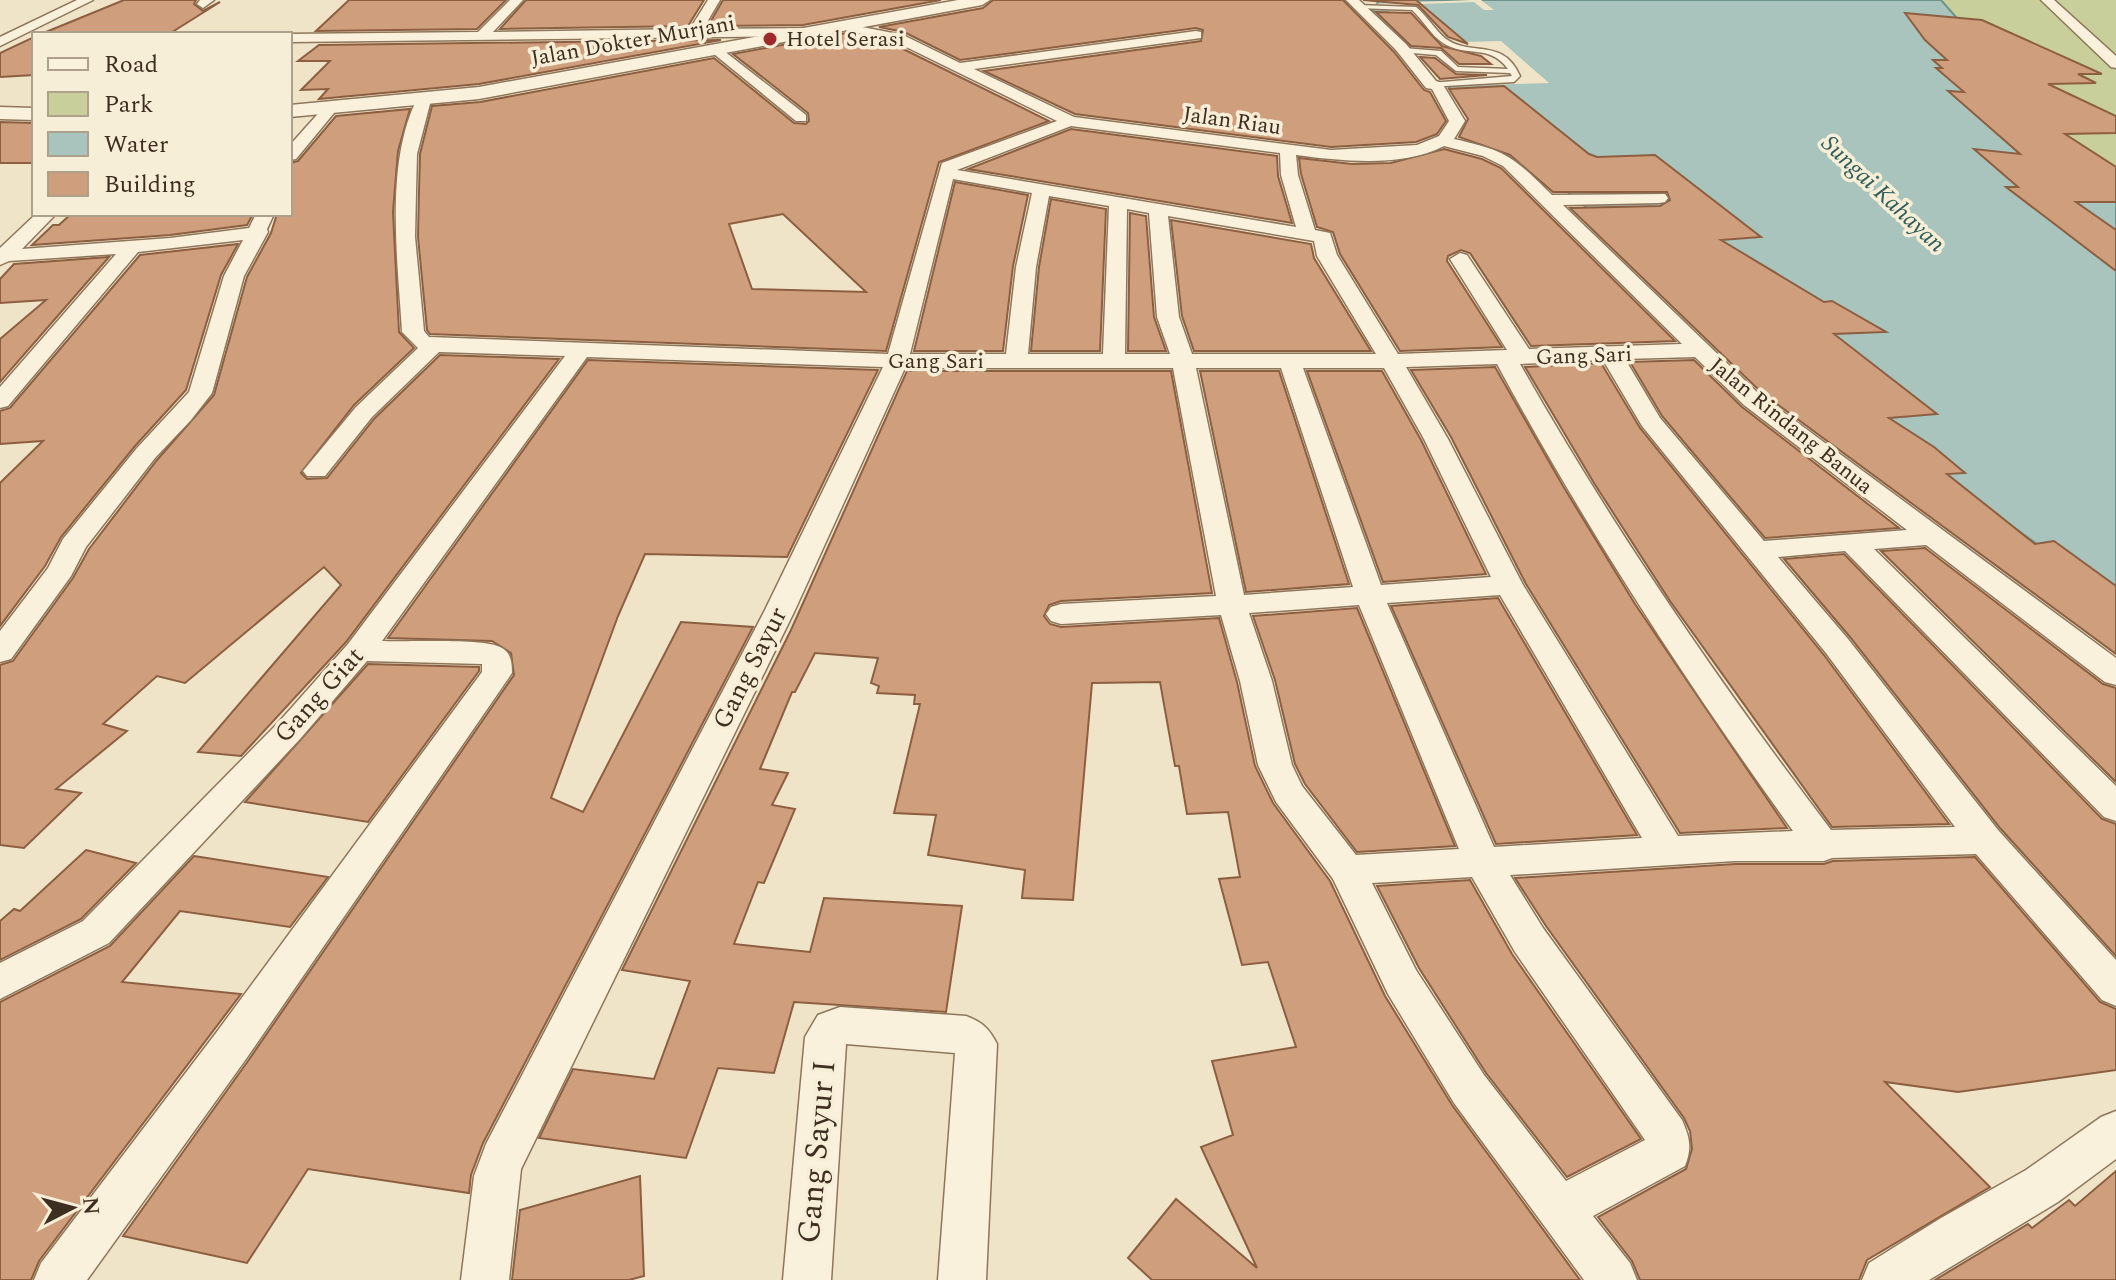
<svg xmlns="http://www.w3.org/2000/svg" width="2116" height="1280" viewBox="0 0 2116 1280" font-family="Spectral,serif">
  <rect width="100%" height="100%" fill="#f0e4c8"/>
  <path fill="#c9cf9b" d="M1941 0H2116V199Z"/>
  <path fill="#a9c4bc" stroke="#6f938a" stroke-width="2" d="M1379 0H1941L2116 199V601L1708 307 1505 141 1372 13Z"/>
  <path fill="#f0e4c8" d="M1471 0H1481L1494 10H1484L1474 2 1421 4 1462 42 1501 41 1549 83 1442 86 1402 47H1416L1418 41 1385 7H1370L1372 4Z"/>
  <g fill="#cf9f7d" stroke="#8d5f41" stroke-width="2" fill-rule="evenodd">
    <path d="M124 0H196L194 4 203 11 220 2 169 34H41Z"/>
    <path d="M349 0H506L477 29 316 31Z"/>
    <path d="M526 0H704L688 26 500 29Z"/>
    <path d="M723 0H941L803 25 708 26Z"/>
    <path d="M993 0H1343L1394 52 1424 90 1430 92 1446 121 1437 134 1416 142 1331 147 1075 114 984 71 1201 41 1203 30 1196 28 960 60 904 32 879 27 983 8Z"/>
    <path d="M1363 0H1416L1468 44 1448 37 1418 5Z"/>
    <path d="M1376 12 1411 13 1442 46 1481 56 1491 64H1459L1441 48 1411 46Z"/>
    <path d="M1905 13 1982 20 2102 74H2078L2096 83 2048 84 2116 116V133L2065 134 2116 167V202H2076L2116 230V271L2006 187H2018L1974 149 2020 154 1948 91 1964 92 1936 68H1942L1933 60H1947L1925 40Z"/>
    <path d="M847 33 893 44 1049 121 939 162 886 351 430 334 427 330 418 237 419 192 420 154 432 106 480 102 714 58 794 123 806 124 809 121 808 113 733 54ZM783 214 866 292 752 289 729 224Z"/>
    <path d="M34 37V75L0 77V53Z"/>
    <path d="M721 40 479 84 319 99 328 89 301 90 330 61H298L319 45Z"/>
    <path d="M1420 57 1435 58 1456 74 1487 75 1440 79Z"/>
    <path d="M1504 86 1589 154 1597 157 1655 155 1761 237 1721 240 1824 302 1832 301 1886 332 1834 334 1937 414 1889 418 1934 447 1965 473 1947 474 2035 544 2054 541 2116 586V654L1762 393 1570 208 1660 206 1670 200 1667 192H1553L1510 155 1459 137 1468 119 1449 89Z"/>
    <path d="M410 109 398 151 393 212 399 332 414 348 354 405 301 473 307 479 327 478 374 419 440 355 559 359 346 642 241 756 198 752 341 585 324 567 185 683 157 676 103 724 127 731 56 789 81 793 24 848 0 845V665L13 661 73 578 89 549 157 460 214 395 247 277 271 233 277 214H290V163L298 161 336 116Z"/>
    <path d="M0 122 34 123V163H0Z"/>
    <path d="M1071 129 1277 156 1278 176 1292 223 968 169Z"/>
    <path d="M1444 149 1482 159 1501 168 1675 341 1531 346 1470 253 1461 250 1448 256 1447 261 1502 347 1400 351 1340 254 1333 232 1317 227 1301 174 1299 158 1352 164 1391 163Z"/>
    <path d="M955 182 1028 195 1013 266 1003 351H914Z"/>
    <path d="M1051 199 1106 209 1100 351H1031L1039 267Z"/>
    <path d="M1130 213 1146 216 1154 317 1166 351H1128Z"/>
    <path d="M71 214H253L247 225 170 235 32 245 53 225H59Z"/>
    <path d="M1171 220 1311 244 1314 258 1371 351H1194L1182 316Z"/>
    <path d="M238 244 221 275 186 390 135 446 61 537 45 566 0 626V483L43 441 0 444V411L10 408 140 255Z"/>
    <path d="M109 257 0 382V339L46 300 0 303V279L14 264Z"/>
    <path d="M588 360 878 370 787 557 645 554 618 616 551 798 583 812 681 622 753 627 483 1143 471 1175 469 1193 308 1169 247 1263 123 1236 248 1061 514 675 511 653 492 641 388 638Z"/>
    <path d="M1694 360 1742 407 1899 528 1765 538 1662 416 1630 362Z"/>
    <path d="M1601 363 1640 428 1824 655 1949 824 1832 827 1670 601 1594 483 1525 367Z"/>
    <path d="M1495 367 1563 486 1635 604 1787 828 1680 833 1526 584 1451 437 1411 370Z"/>
    <path d="M907 371H1171L1212 593 1061 601 1049 605 1044 616 1050 624 1061 627 1219 618 1237 682 1255 766 1273 803 1330 881 1385 996 1452 1105 1580 1280H1152L1128 1258 1176 1199 1257 1268 1201 1147 1233 1135 1212 1061 1296 1047 1268 962 1242 965 1219 879 1240 877 1228 812 1187 814 1179 766H1175L1160 682 1092 683 1073 900 1022 898 1025 870 928 855 936 815 894 813 920 704H914L915 695 877 693 879 686 871 683 878 658 815 653 795 692H792L760 769 788 773 772 805 795 809 764 883 758 882 734 944 810 952 824 898 962 906 946 1012 794 1002 774 1073 718 1068 686 1158 539 1138 573 1069 654 1079 690 981 622 970 791 630Z"/>
    <path d="M1200 371H1279L1349 584 1246 592Z"/>
    <path d="M1307 371H1382L1421 440 1486 574 1383 582Z"/>
    <path d="M1925 548 2103 684 2116 688V782L1881 551Z"/>
    <path d="M1844 554 2102 819 2116 824V956L2000 828 1850 637 1784 559Z"/>
    <path d="M1498 598 1637 835 1496 844 1391 606Z"/>
    <path d="M1357 608 1455 846 1357 852 1305 784 1295 764 1275 680 1253 616Z"/>
    <path d="M368 664 479 667V671L368 822 245 802Z"/>
    <path d="M86 850 136 863 81 919 0 960V921L14 909 20 911Z"/>
    <path d="M194 856 328 877 290 927 180 911 122 982 241 994 39 1261 31 1280H0V1002L110 946Z"/>
    <path d="M1975 857 2100 1002 2116 1009V1070L1958 1092 1885 1082 1990 1187 1867 1260 1859 1280H1640L1632 1261 1598 1217 1686 1169 1692 1149 1690 1131 1684 1118 1546 926 1515 878 1735 864H1824L1833 861Z"/>
    <path d="M1470 880 1512 954 1641 1139 1567 1177 1486 1073 1419 968 1377 886Z"/>
    <path d="M2116 1171V1280H1935L2028 1224 2032 1228 2069 1200 2075 1206Z"/>
    <path d="M640 1176 644 1276 629 1280H512L520 1210Z"/>
  </g>
  <g fill="none" stroke-linecap="round" stroke-linejoin="round">
    <defs>
      <path id="service" d="M1358 5 1416 7C1427 16 1435 30 1446 39 1472 57 1503 37 1520 76L1514 82 1428 87 1431 83 1512 76 1510 73 1456 71 1436 55 1400 52 1403 48 1441 51 1458 67 1508 69C1489 43 1466 58 1443 43 1431 35 1423 20 1412 10L1356 8Z"/>
      <g id="minor">
        <path d="M77 0H93L0 46V37Z"/>
        <path d="M200 0H214L203 8 197 4Z"/>
        <path d="M510 0H523L493 32 690 29 708 0H720L703 29 815 28 822 32 815 36 290 42V34L478 32Z"/>
        <path d="M1346 0H1359L1406 44 1436 81 1442 83 1465 121 1454 139C1508 151 1513 157 1552 195L1665 194 1668 198 1665 202 1659 203 1563 205 1760 395 2116 658V685L2105 682 1926 545 1874 549 2116 786V821L2104 817 1845 551 1778 557 1848 639 1998 830 2116 960V1006L2102 1000 1976 854 1832 858 1824 861H1735L1510 875 1543 928 1682 1120C1690 1138 1692 1148 1685 1166L1593 1216 1630 1263 1637 1280H1584L1454 1103 1388 994 1333 879 1276 802 1258 765 1240 681 1221 615 1061 624 1051 621 1046 614 1051 607 1061 604 1216 596 1173 368H905L795 610 521 1169 509 1280H461L474 1176 486 1144 765 610 883 367 587 357 382 641C406 642 483 638 500 647 511 652 512 662 512 673L246 1059 87 1280H34L41 1263 216 1033 482 672V664L367 661 300 739 109 943 0 999V963L83 921 278 723 348 644 565 356 439 352 372 417 325 476H307L303 471 356 407 418 348 402 332C398 261 384 162 418 97L423 95 431 100 417 154 416 192 415 237 424 331 429 337 888 354 942 163 1057 121 894 41 842 29V23L903 35 960 63 1196 31 1201 32V38L974 69 1074 117 1331 150 1417 145 1439 136 1449 121 1432 89 1426 88 1396 50ZM1071 126 1280 153 1281 175 1296 227 957 170ZM1444 146 1483 156 1503 166 1682 344 1529 349 1467 255 1460 253 1450 259 1507 350 1398 354 1337 255 1330 233 1315 230 1298 175 1296 155C1342 161 1401 168 1444 146ZM953 179 1032 193 1016 267 1006 354H910ZM1049 196 1109 206 1103 354H1028L1036 267ZM1127 209 1149 213 1157 317 1170 354H1125ZM1168 216 1314 241 1317 256 1376 354H1192L1179 317ZM1695 357 1744 405 1907 530 1764 541 1660 418 1625 359ZM1603 360 1642 426 1826 653 1955 827 1831 830C1718 681 1612 527 1520 364ZM1497 364C1585 527 1685 681 1793 831L1678 836 1523 585 1448 439 1406 367ZM1196 368H1281L1353 587 1244 595ZM1303 368H1384L1424 439 1491 577 1381 585ZM1500 595 1642 838 1494 847 1387 603ZM1359 605 1459 849 1356 855 1302 786 1292 765 1272 681 1249 613ZM1472 877 1515 952 1645 1140 1566 1181 1484 1075 1416 970 1372 883Z"/>
        <path d="M2041 0H2054L2116 56V68L2111 67Z"/>
        <path d="M719 47 806 115V121H796L714 54 712 51Z"/>
        <path d="M329 105 334 107V113L296 159 290 160V145L324 107Z"/>
        <path d="M36 214H56L22 249 170 238 249 228 256 214H274L267 229 268 232 244 276 212 393 191 420 155 458 86 547 71 576 11 659 0 662V631L48 568 63 539 137 448 189 392 224 276 243 240 138 252 8 406 0 408V387L116 254 9 261 0 265V248Z"/>
        <path d="M840 1007 966 1016C982 1022 989 1028 997 1044L986 1280H938L955 1053 846 1044 831 1280H783L805 1037 818 1015Z"/>
        <path d="M2116 1111V1159L2058 1202 1929 1280H1862L1869 1263 1941 1218 2026 1170 2101 1117Z"/>
      </g>
      <g id="tertiary">
        <path d="M958 0H990L982 5 479 99 290 117V105L479 87Z"/>
        <path d="M0 107 34 108V120L0 119Z"/>
      </g>
    </defs>
    <use href="#service" stroke="#8d765c" stroke-width="3"/>
    <use href="#minor" stroke="#8d765c" stroke-width="3"/>
    <use href="#tertiary" stroke="#8d765c" stroke-width="3"/>
    <use href="#service" fill="#faf1dc" fill-rule="evenodd"/>
    <use href="#minor" fill="#faf1dc" fill-rule="evenodd"/>
    <use href="#tertiary" fill="#faf1dc" fill-rule="evenodd"/>
  </g>
  <circle fill="#9e2a2b" stroke="#f7eed8" stroke-width="3" cx="770" cy="39" r="8"/>
  <g text-anchor="middle" dominant-baseline="central" stroke-width="7" stroke-linejoin="round" paint-order="stroke">
    <g font-size="22" fill="#3d2e20" stroke="#f7eed8" text-anchor="start">
      <text x="786" y="39">Hotel Serasi</text>
    </g>
    <g font-size="22" fill="#3d2e20" stroke="#f7eed8">
      <text transform="translate(633 41) rotate(-10)">Jalan Dokter Murjani</text>
      <text transform="translate(1232 121) rotate(8)">Jalan Riau</text>
      <text transform="translate(1584 356) rotate(-2)">Gang Sari</text>
      <text x="936" y="361">Gang Sari</text>
      <text transform="translate(1791 426) rotate(39)">Jalan Rindang Banua</text>
    </g>
    <g font-size="24" font-style="italic" fill="#2f5d5a" stroke="#f7eed8">
      <text transform="translate(1883 194) rotate(43)">Sungai Kahayan</text>
    </g>
    <g font-size="26" fill="#3d2e20" stroke="#f7eed8">
      <text transform="translate(750 668) rotate(-63)">Gang Sayur</text>
      <text transform="translate(319 695) rotate(-48)">Gang Giat</text>
    </g>
    <g font-size="32" fill="#3d2e20" stroke="#f7eed8">
      <text transform="translate(817 1152) rotate(-85)">Gang Sayur I</text>
    </g>
  </g>
  <rect x="32" y="32" width="260" height="184" fill="#f7eed8" stroke="#ada18e" stroke-width="2"/>
  <rect x="48" y="58" width="40" height="12" fill="#faf1dc" stroke="#ada18e" stroke-width="2"/>
  <text x="104" y="72" font-size="24" fill="#3d2e20">Road</text>
  <rect x="48" y="92" width="40" height="24" fill="#c9cf9b" stroke="#ada18e" stroke-width="2"/>
  <text x="104" y="112" font-size="24" fill="#3d2e20">Park</text>
  <rect x="48" y="132" width="40" height="24" fill="#a9c4bc" stroke="#ada18e" stroke-width="2"/>
  <text x="104" y="152" font-size="24" fill="#3d2e20">Water</text>
  <rect x="48" y="172" width="40" height="24" fill="#cf9f7d" stroke="#ada18e" stroke-width="2"/>
  <text x="104" y="192" font-size="24" fill="#3d2e20">Building</text>
  <g transform="translate(72 1208) rotate(84)" stroke="#f7eed8" stroke-width="6" paint-order="stroke">
  <path d="M0-6L14 30L0 20L-14 30Z" fill="#3d2e20"/>
  <text y="-12" font-size="22" font-weight="bold" text-anchor="middle" fill="#3d2e20">N</text>
  </g>
</svg>
